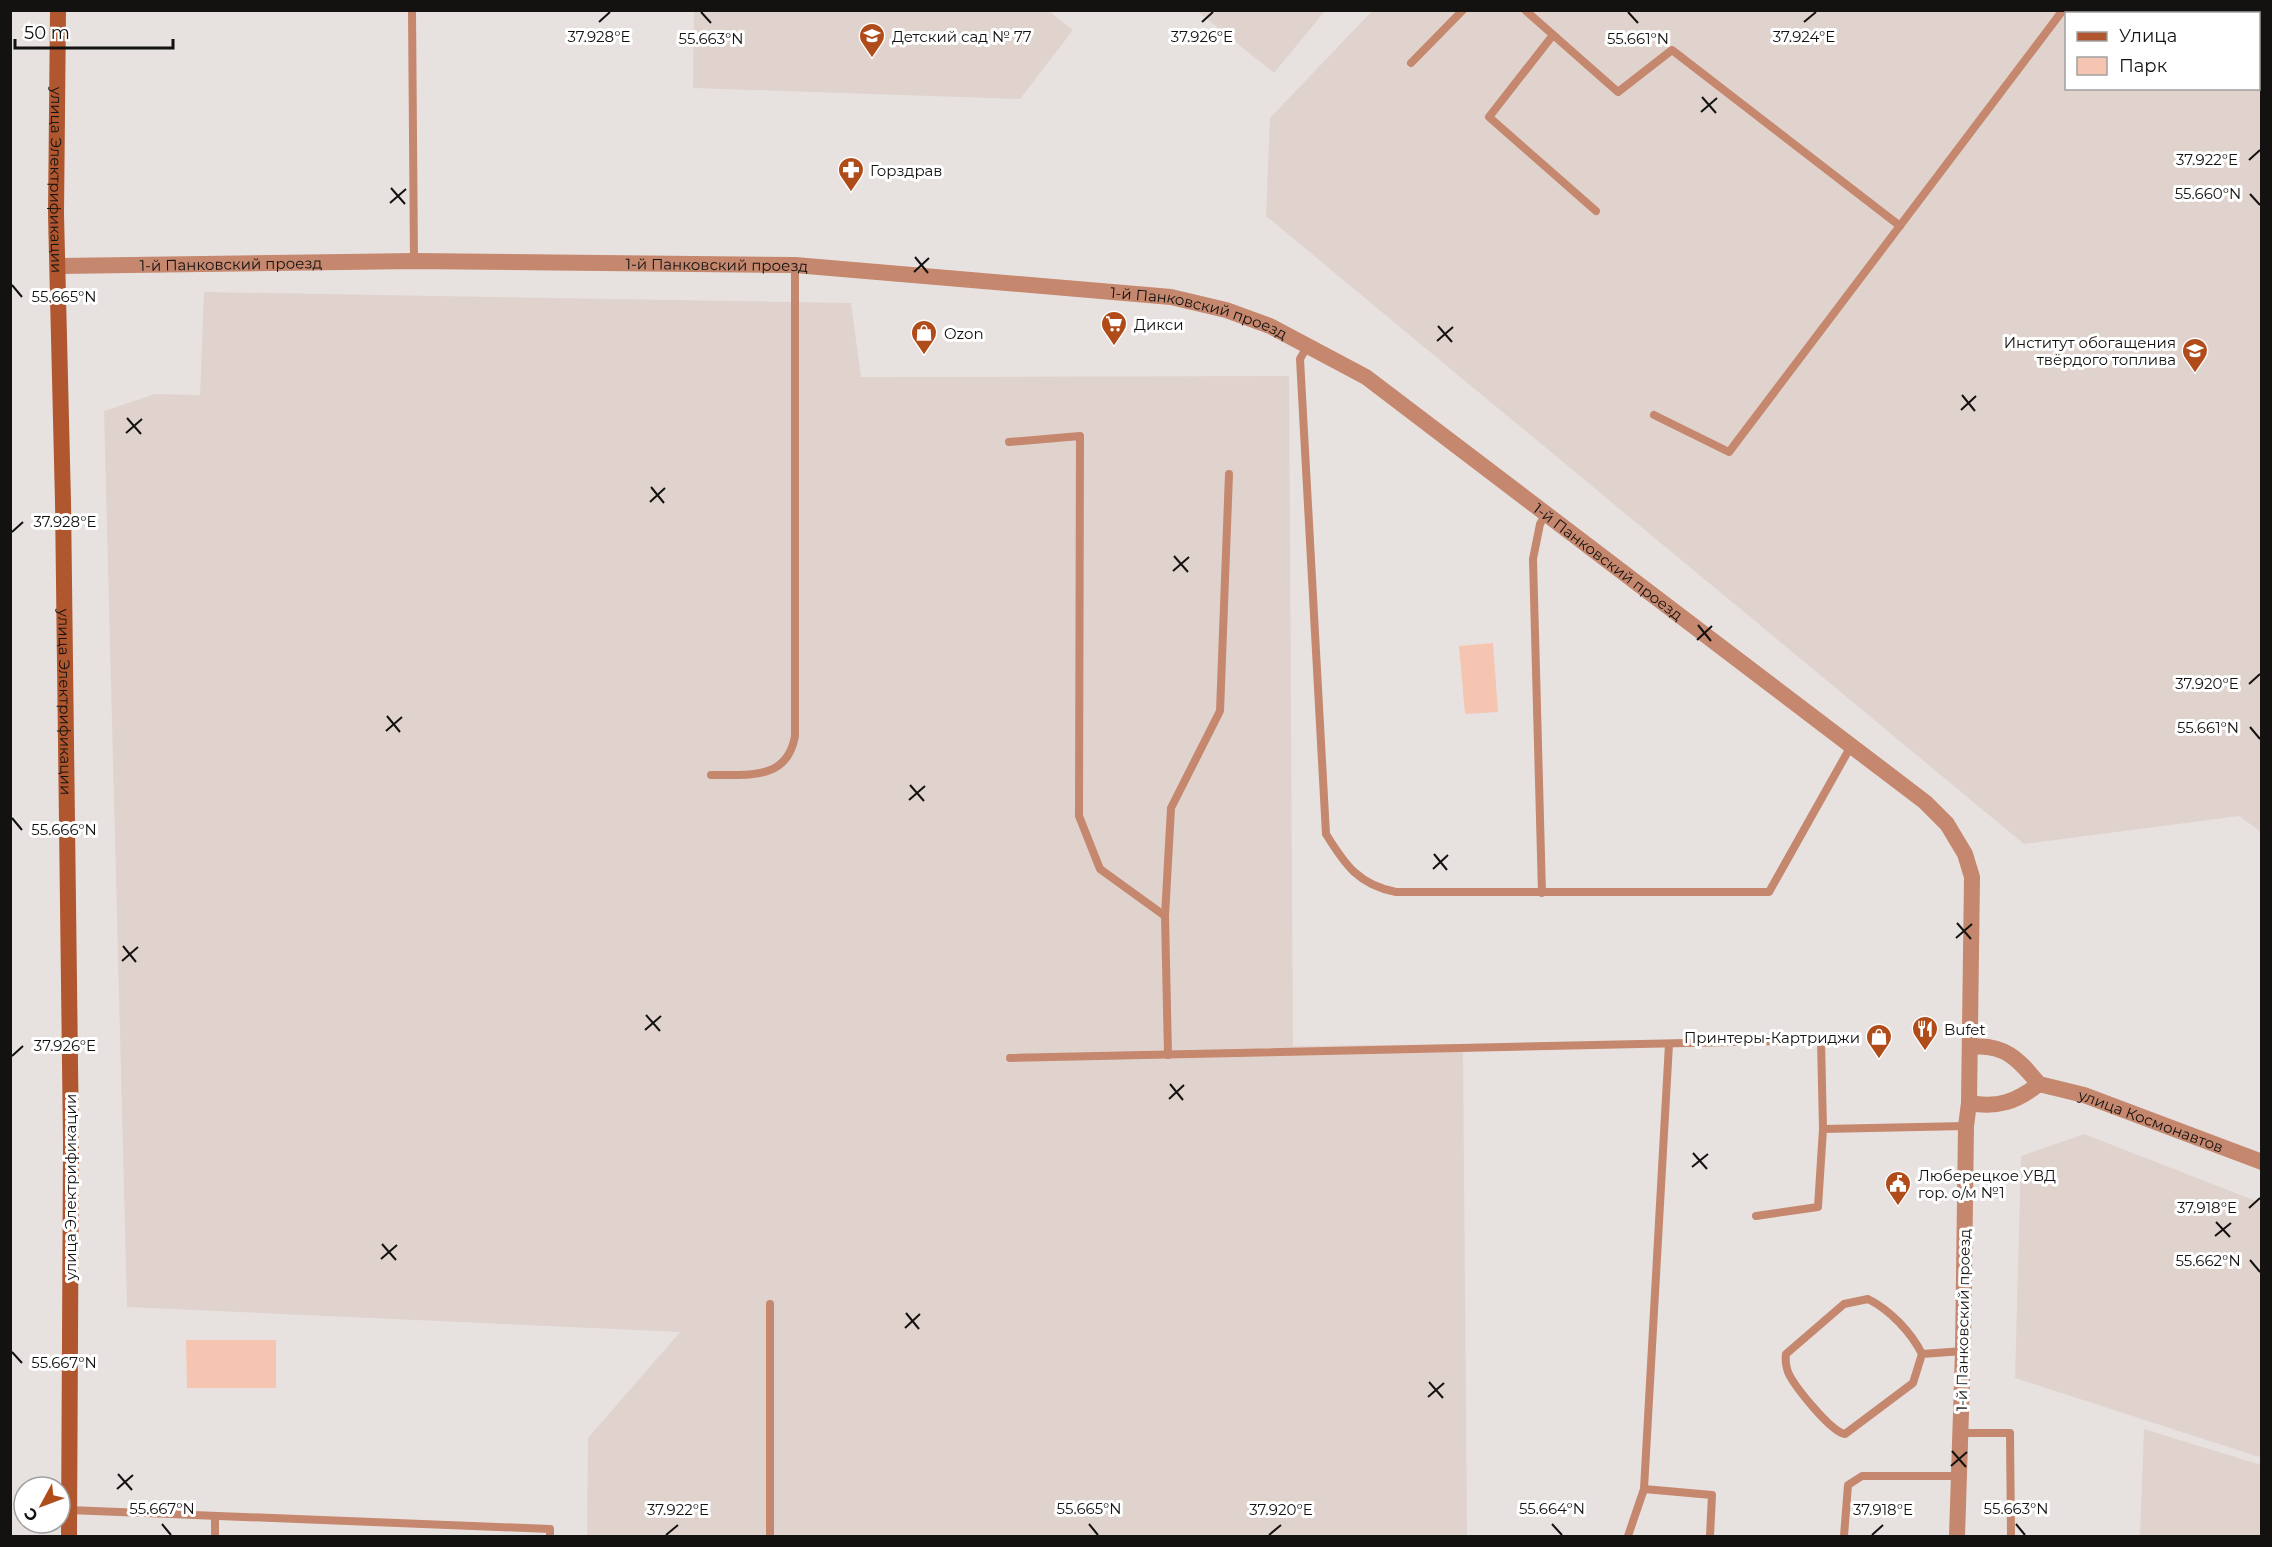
<svg xmlns="http://www.w3.org/2000/svg" width="2272" height="1547" viewBox="0 0 2272 1547" font-family="Montserrat,sans-serif">
  <rect width="100%" height="100%" fill="#e7e2e0"/>
  <g fill="#e0d3cd" fill-rule="evenodd">
    <path d="M694 11H1049L1073 30 1020 99 693 88Z"/>
    <path d="M1197 11H1325L1274 73Z"/>
    <path d="M1372 11H2261V832L2239 816 2024 844 1266 216 1270 118ZM2066 14H2258V88H2066Z"/>
    <path d="M204 292 851 303 861 377 1289 376 1293 1046 1463 1044 1467 1536H587L588 1438 680 1332 127 1307 104 411 155 394 200 395Z"/>
    <path d="M2084 1134 2261 1203 2262 1448 2259 1457 2015 1378 2021 1156Z"/>
    <path d="M2144 1429 2261 1465V1536H2140Z"/>
  </g>
  <g fill="#f5c5b2">
    <path d="M1493 643 1498 712 1465 714 1459 646Z"/>
    <path d="M186 1340H276V1388H187Z"/>
  </g>
  <g fill="none" stroke-linecap="round" stroke-linejoin="round">
    <g stroke="#c5876d" stroke-width="8">
      <path d="M412 10 414 261"/>
      <path d="M1525 10 1618 92 1672 50 1900 226"/>
      <path d="M1553 35 1489 117 1596 211"/>
      <path d="M1411 63 1463 10"/>
      <path d="M1308 345 1300 359 1326 834C1345 865 1359 885 1396 892H1769L1851 746"/>
      <path d="M1654 415 1729 452 2063 10"/>
      <path d="M1009 442 1080 436 1079 816 1100 869 1165 916 1168 1055"/>
      <path d="M711 775C746 774 787 782 795 736V265"/>
      <path d="M1542 893 1533 559 1540 524 1546 514"/>
      <path d="M1165 916 1171 808 1220 711 1229 474"/>
      <path d="M1669 1044 1644 1489 1712 1495 1710 1536"/>
      <path d="M1010 1058 1821 1040 1823 1129"/>
      <path d="M1756 1216 1818 1207 1823 1129 1966 1126"/>
      <path d="M1922 1354 1913 1383 1845 1434C1831 1432 1794 1386 1788 1372 1786 1366 1785 1360 1786 1354L1844 1304 1868 1299C1890 1310 1911 1332 1922 1354L1963 1351"/>
      <path d="M1961 1433H2010L2011 1536"/>
      <path d="M69 1510 550 1529V1536"/>
      <path d="M215 1536V1516"/>
      <path d="M770 1536V1304"/>
      <path d="M1628 1536 1644 1489"/>
      <path d="M1844 1536 1848 1485 1862 1476H1960"/>
    </g>
    <g stroke="#c5876d" stroke-width="16">
      <path id="s1" d="M59 266 414 261 795 265 1171 297 1226 310 1270 326 1366 377 1925 802 1947 824 1965 854 1972 877 1969 1103 1966 1126 1963 1351 1957 1536"/>
      <path d="M1970 1047C2005 1043 2019 1060 2039 1084"/>
      <path id="s2" d="M2039 1084 2084 1095 2262 1162"/>
      <path d="M1969 1103C1998 1108 2016 1102 2039 1084"/>
    </g>
    <path stroke="#b0572f" stroke-width="16" id="s3" d="M58 10 56 214 63 502 71 1143 69 1536"/>
  </g>
  <path fill="none" stroke="#131211" stroke-width="2" d="M701 12 711 23M1628 12 1638 23M599 22 610 12M1202 22 1213 12M1804 22 1816 12M1702 97 1716 113M1701 112 1717 98M2249 160 2260 150M391 188 405 204M2250 194 2260 205M390 203 406 189M915 257 928 273M914 272 929 258M12 285 22 297M1438 326 1452 342M1437 341 1453 327M1962 395 1975 411M1961 410 1976 396M127 418 141 434M126 433 142 419M651 487 664 503M650 502 665 488M12 532 23 522M1174 556 1188 572M1173 571 1189 557M1698 625 1711 641M1697 640 1712 626M2249 684 2260 674M387 716 400 732M2250 727 2260 739M386 731 402 717M910 785 924 801M909 800 925 786M12 818 22 830M1434 854 1447 870M1433 869 1448 855M1957 923 1971 939M1956 938 1972 924M123 946 136 962M122 961 138 947M646 1015 660 1031M645 1030 661 1016M12 1056 23 1046M1170 1084 1183 1100M1169 1099 1184 1085M1693 1153 1707 1169M1692 1167 1708 1154M2249 1208 2260 1198M2216 1222 2230 1237M2215 1236 2231 1223M382 1244 396 1260M381 1259 397 1245M2250 1260 2260 1272M906 1313 919 1329M905 1328 920 1314M12 1352 22 1363M1429 1382 1443 1398M1428 1397 1444 1383M1952 1451 1966 1467M1951 1466 1967 1452M118 1474 132 1490M117 1489 133 1475M162 1524 171 1535M1089 1524 1098 1535M1552 1524 1562 1535M2016 1524 2025 1535M666 1535 678 1525M1269 1535 1281 1525M1872 1535 1883 1525"/>
  <defs>
    <symbol id="school-pin" viewBox="-11 -11 22 30"><path d="M0 17L-7.5 6A9.5 9.5 0 1 1 7.5 6Z" fill="#b04c19" stroke="#fff"/><path d="M0-5L7-2L0 1L-7-2ZM-4 1L0 2.5L4 1V4Q0 6-4 4Z" fill="#fff"/></symbol>
    <symbol id="pharmacy-pin" viewBox="-11 -11 22 30"><path d="M0 17L-7.5 6A9.5 9.5 0 1 1 7.5 6Z" fill="#b04c19" stroke="#fff"/><path d="M-2-6h4v4h4v4h-4v4h-4v-4h-4v-4h4Z" fill="#fff"/></symbol>
    <symbol id="supermarket-pin" viewBox="-11 -11 22 30"><path d="M0 17L-7.5 6A9.5 9.5 0 1 1 7.5 6Z" fill="#b04c19" stroke="#fff"/><path d="M-6-5.5h2.5l.6 2H6L4.5 2H-2.5L-4.4-4H-6ZM-1.5 3.2a1.3 1.3 0 1 0 .1 0ZM3 3.2a1.3 1.3 0 1 0 .1 0Z" fill="#fff"/></symbol>
    <symbol id="shop-pin" viewBox="-11 -11 22 30"><path d="M0 17L-7.5 6A9.5 9.5 0 1 1 7.5 6Z" fill="#b04c19" stroke="#fff"/><path d="M-5-2.5h2.3a2.7 3.5 0 0 1 5.4 0H5L5.5 6h-11ZM-1.5-2.5h3a1.5 2.3 0 0 0-3 0Z" fill="#fff"/></symbol>
    <symbol id="university-pin" viewBox="-11 -11 22 30"><path d="M0 17L-7.5 6A9.5 9.5 0 1 1 7.5 6Z" fill="#b04c19" stroke="#fff"/><path d="M0-5L7-2L0 1L-7-2ZM-4 1L0 2.5L4 1V4Q0 6-4 4Z" fill="#fff"/></symbol>
    <symbol id="restaurant-pin" viewBox="-11 -11 22 30"><path d="M0 17L-7.5 6A9.5 9.5 0 1 1 7.5 6Z" fill="#b04c19" stroke="#fff"/><path d="M-5-6h1v4h1v-4h1v4h1v-4h1v5L-1.5 .5V6h-2V.5L-5-1ZM5-6V6H3V1.5H1.5Q1.5-4 5-6Z" fill="#fff"/></symbol>
    <symbol id="civic-pin" viewBox="-11 -11 22 30"><path d="M0 17L-7.5 6A9.5 9.5 0 1 1 7.5 6Z" fill="#b04c19" stroke="#fff"/><path d="M-.6-6.5H3V-4.5H.6V-3L4-1V1h2V6H-6V1h2V-1L-.6-3ZM-1.2 2.5V6h2.4V2.5Z" fill="#fff"/></symbol>
  </defs>
  <g fill-rule="evenodd">
    <use href="#school-pin" x="857" y="21" width="30" height="40"/>
    <use href="#pharmacy-pin" x="836" y="155" width="30" height="40"/>
    <use href="#supermarket-pin" x="1099" y="309" width="30" height="40"/>
    <use href="#shop-pin" x="909" y="318" width="30" height="40"/>
    <use href="#university-pin" x="2180" y="336" width="30" height="40"/>
    <use href="#restaurant-pin" x="1910" y="1014" width="30" height="40"/>
    <use href="#shop-pin" x="1864" y="1022" width="30" height="40"/>
    <use href="#civic-pin" x="1883" y="1169" width="30" height="40"/>
  </g>
  <g text-anchor="middle" dominant-baseline="central" stroke-width="6" stroke-linejoin="round" paint-order="stroke">
    <g font-size="15" fill="#131211" stroke="#fff" text-anchor="start">
      <text x="892" y="36">Детский сад № 77</text>
      <text x="870" y="170">Горздрав</text>
      <text x="1134" y="324">Дикси</text>
      <text x="944" y="333">Ozon</text>
      <text x="2176" y="342" text-anchor="end">Институт обогащения<tspan x="2176" dy="17">твёрдого топлива</tspan></text>
      <text x="1944" y="1029">Bufet</text>
      <text x="1860" y="1037" text-anchor="end">Принтеры-Картриджи</text>
      <text x="1918" y="1175">Люберецкое УВД<tspan x="1918" dy="17">гор. о/м №1</tspan></text>
    </g>
    <g font-size="15" fill="#131211" stroke="#fff">
      <text stroke="none"><textPath href="#s3" startOffset="170">улица Электрификации</textPath></text>
      <text stroke="none"><textPath href="#s1" startOffset="172">1-й Панковский проезд</textPath></text>
      <text stroke="none"><textPath href="#s1" startOffset="658">1-й Панковский проезд</textPath></text>
      <text stroke="none"><textPath href="#s1" startOffset="1144">1-й Панковский проезд</textPath></text>
      <text stroke="none"><textPath href="#s1" startOffset="1630">1-й Панковский проезд</textPath></text>
      <text stroke="none"><textPath href="#s3" startOffset="692">улица Электрификации</textPath></text>
      <text stroke="none"><textPath href="#s2" startOffset="118">улица Космонавтов</textPath></text>
      <text transform="translate(70 1187) rotate(-90)">улица Электрификации</text>
      <text transform="translate(1963 1320) rotate(-89)">1-й Панковский проезд</text>
    </g>
  </g>
  <g font-size="15" text-anchor="middle" fill="#131211" stroke="#fff" stroke-width="6" stroke-linejoin="round" paint-order="stroke">
    <text x="599" y="42">37.928°E</text>
    <text x="1202" y="42">37.926°E</text>
    <text x="1804" y="42">37.924°E</text>
    <text x="711" y="44">55.663°N</text>
    <text x="1638" y="44">55.661°N</text>
    <text x="2207" y="165">37.922°E</text>
    <text x="2208" y="199">55.660°N</text>
    <text x="64" y="302">55.665°N</text>
    <text x="65" y="527">37.928°E</text>
    <text x="2207" y="689">37.920°E</text>
    <text x="2208" y="733">55.661°N</text>
    <text x="64" y="835">55.666°N</text>
    <text x="65" y="1051">37.926°E</text>
    <text x="2207" y="1213">37.918°E</text>
    <text x="2208" y="1266">55.662°N</text>
    <text x="64" y="1368">55.667°N</text>
    <text x="162" y="1514">55.667°N</text>
    <text x="1089" y="1514">55.665°N</text>
    <text x="1552" y="1514">55.664°N</text>
    <text x="2016" y="1514">55.663°N</text>
    <text x="678" y="1515">37.922°E</text>
    <text x="1281" y="1515">37.920°E</text>
    <text x="1883" y="1515">37.918°E</text>
  </g>
  <rect width="2272" height="1547" fill="none" stroke="#131211" stroke-width="24"/>
  <rect x="2065" y="12" width="195" height="78" fill="#ffffff" stroke="#a1a0a0" stroke-width="1.5"/>
  <rect x="2077" y="32" width="30" height="9" fill="#b0572f" stroke="#a1a0a0" stroke-width="1.5"/>
  <text x="2119" y="42" font-size="18" fill="#131211">Улица</text>
  <rect x="2077" y="57" width="30" height="18" fill="#f5c5b2" stroke="#a1a0a0" stroke-width="1.5"/>
  <text x="2119" y="72" font-size="18" fill="#131211">Парк</text>
  <g transform="translate(42 1505) rotate(229)"><circle r="28" fill="#ffffff" stroke="#a1a0a0" stroke-width="1.5"/>
  <path d="M0-4.5L10 22L0 15L-10 22Z" fill="#b04c19"/>
  <text y="-9" font-size="16" font-weight="bold" text-anchor="middle" fill="#131211">С</text>
  </g>
  <path d="M15 39v9h158v-9" fill="none" stroke="#131211" stroke-width="3"/>
  <text x="24" y="39" font-size="18" fill="#131211" stroke="#ffffff" stroke-width="4.5" paint-order="stroke">50 m</text>
</svg>
